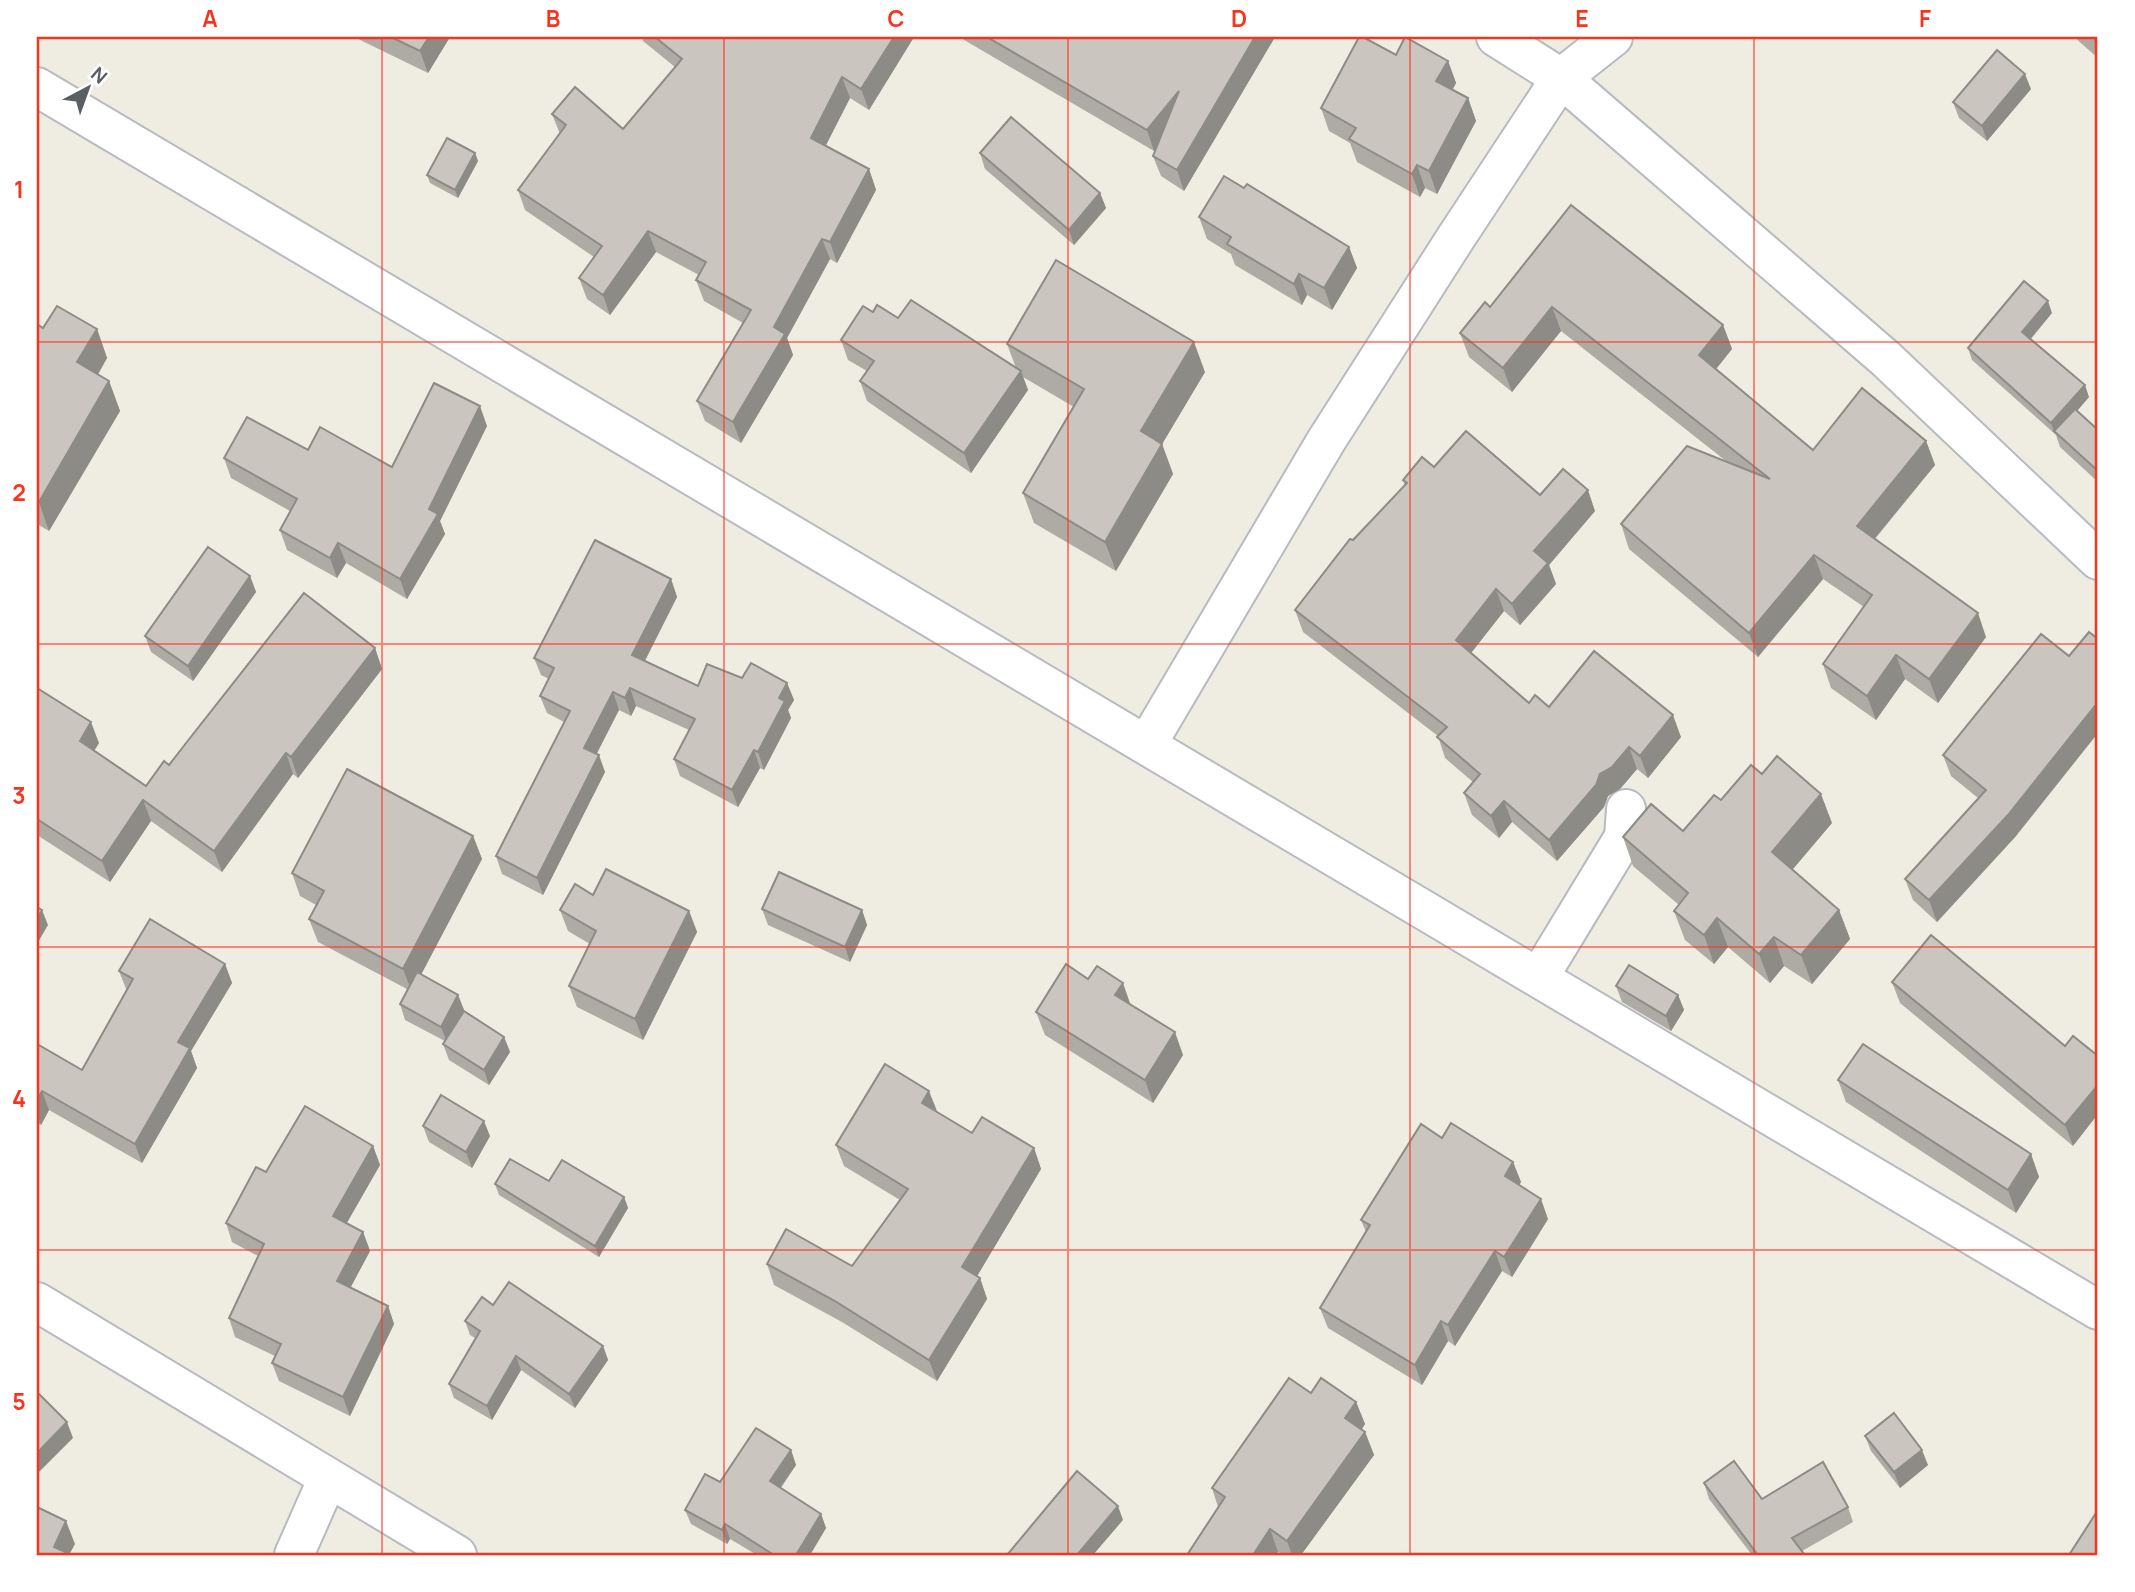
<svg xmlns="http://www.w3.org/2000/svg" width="2135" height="1592" viewBox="0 0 2135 1592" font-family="Manrope,sans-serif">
  <rect width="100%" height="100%" fill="#efece2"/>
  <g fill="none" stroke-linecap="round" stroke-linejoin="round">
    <defs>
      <g id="street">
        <path d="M1496 37 1561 78 1886 359 2098 560"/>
        <path d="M37 87 2098 1310"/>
        <path d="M1147 744 1326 441 1455 239 1561 78 1613 37"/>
        <path d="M1539 977 1624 837 1626 809"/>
        <path d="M37 1302 457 1555"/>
        <path d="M294 1555 328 1478"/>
      </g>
    </defs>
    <use href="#street" stroke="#b7bbc0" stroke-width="42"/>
    <use href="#street" stroke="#fff" stroke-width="38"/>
  </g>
  <g fill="#aeaaa4">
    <path d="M354 37H450L428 73Z"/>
    <path d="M642 37H914L869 110 850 98 825 146 869 169 876 190 837 263 830 259 787 338 793 355 741 443 705 421 697 401 743 323 704 301 696 280 699 275 656 252 610 315 587 299 579 278 594 257 525 210 518 190 560 134 552 114 623 129 675 67 643 41Z"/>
    <path d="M959 37H1275L1184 191 1161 176 1153 156 1156 149 1154 151Z"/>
    <path d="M2074 37H2098V58Z"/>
    <path d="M1396 55 1448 61 1456 83 1452 90 1468 98 1476 121 1437 194 1425 188 1420 197 1357 162 1350 143 1329 131 1321 108Z"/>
    <path d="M2031 89 1987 141 1959 118 1953 102Z"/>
    <path d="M475 153 478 161 458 198 430 183 427 175Z"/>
    <path d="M980 153 1100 193 1106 208 1074 245 985 169Z"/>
    <path d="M1244 188 1349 247 1357 268 1332 310 1307 295 1302 305 1235 265 1231 254 1207 239 1199 217Z"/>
    <path d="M1571 205 1723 325 1732 349 1716 369 1813 450 1926 441 1935 465 1875 539 1986 637 1938 703 1905 679 1876 720 1831 688 1823 664 1864 607 1823 579 1758 657 1629 549 1621 524 1726 461 1561 331 1512 392 1469 357 1460 333 1490 307Z"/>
    <path d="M873 312 898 318 1016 368 1007 344 1205 372 1162 444 1173 474 1116 571 1034 523 1023 493 1074 407 1023 377 1028 390 971 473 867 401 860 381 867 371 848 360 841 340Z"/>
    <path d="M2052 313 2031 339 2089 397 2077 411 2098 430V482L2060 447 2056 435 1972 360 1968 348Z"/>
    <path d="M37 324 43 328 97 329 107 358 98 375 109 381 120 411 49 531 37 524Z"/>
    <path d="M487 426 440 521 445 534 407 599 346 563 337 578 287 550 280 530 290 511 231 478 224 458 308 450 392 467Z"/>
    <path d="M1434 467 1540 495 1595 511 1549 565 1556 584 1520 625 1504 611 1471 653 1529 703 1681 737 1648 778 1637 769 1620 789 1608 796 1604 807 1557 861 1512 822 1499 838 1472 815 1464 793 1473 782 1445 758 1438 736 1303 632 1295 610 1353 540 1405 486 1403 480Z"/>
    <path d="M250 576 256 592 193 681 151 652 145 636Z"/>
    <path d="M671 579 677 597 645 661 698 686 742 678 787 683 794 700 788 710 791 718 764 770 760 768 738 807 680 776 674 759 689 730 636 706 631 716 619 710 596 754 605 772 543 895 502 874 496 856 564 722 547 713 540 696 549 679 541 675 534 658Z"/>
    <path d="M2041 634 2016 836 1937 922 1913 900 1905 879 1978 798 1951 776 1943 755Z"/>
    <path d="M375 648 382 669 298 778 293 774 222 872 151 821 110 882 37 835V688L99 743 94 751 146 786 169 765Z"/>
    <path d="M1762 774 1832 823 1792 869 1839 910 1850 939 1812 984 1784 966 1770 983 1728 947 1714 964 1685 940 1674 911 1679 905 1633 866 1623 837 1683 831 1721 800Z"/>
    <path d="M473 836 482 859 421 974 458 995 464 1010 463 1012 504 1037 510 1052 489 1085 449 1060 443 1044 445 1041 405 1020 400 1004 407 989 318 942 309 919 316 905 300 896 292 873Z"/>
    <path d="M593 895 689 911 697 932 643 1040 577 1007 569 986 590 944 568 931 560 910Z"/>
    <path d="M762 909 862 910 867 925 850 962 768 925Z"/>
    <path d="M225 964 232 983 191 1051 197 1068 142 1163 49 1110 41 1125 37 1123V1044L82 1070 127 991 119 971Z"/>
    <path d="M1892 982 2065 1046 2073 1146 1900 1003Z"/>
    <path d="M1616 986 1678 995 1684 1010 1671 1031 1622 1002Z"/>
    <path d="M1131 1005 1183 1055 1153 1103 1045 1035 1036 1012Z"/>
    <path d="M1838 1080 2031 1154 2039 1177 2016 1213 1846 1102Z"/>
    <path d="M936 1112 972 1133 1034 1148 1041 1169 977 1276 980 1278 987 1299 937 1381 842 1322 774 1285 767 1264 852 1266 900 1200 844 1166 836 1145Z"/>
    <path d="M423 1126 490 1136 472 1168 429 1142Z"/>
    <path d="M1442 1138 1513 1162 1521 1182 1519 1185 1548 1219 1512 1277 1502 1271 1455 1346 1448 1341 1422 1385 1328 1328 1320 1308 1366 1232 1361 1220Z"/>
    <path d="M373 1146 380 1165 346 1223 363 1232 370 1251 350 1287 388 1306 394 1324 350 1416 279 1381 272 1363 275 1356 235 1337 229 1318 258 1256 232 1242 226 1223 266 1172Z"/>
    <path d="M495 1184 624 1197 628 1208 599 1257 499 1195Z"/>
    <path d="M493 1305 603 1346 608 1360 575 1408 521 1370 492 1420 454 1398 449 1384 475 1338 470 1335 465 1321Z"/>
    <path d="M1311 1393 1356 1402 1365 1424 1362 1429 1365 1432 1374 1455 1301 1555H1283L1278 1552 1276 1555H1187L1218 1507 1212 1488Z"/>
    <path d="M1865 1436 1928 1465 1900 1488 1871 1451Z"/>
    <path d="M791 1450 796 1465 781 1488 821 1514 826 1528 810 1555H757L730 1539 727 1544 691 1524 685 1510 720 1482Z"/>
    <path d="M1704 1483 1762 1499 1848 1507 1853 1522 1802 1551 1805 1555H1752L1709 1499Z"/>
  </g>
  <g fill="#8d8b86">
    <path d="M429 37H450L428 73 420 51Z"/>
    <path d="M894 37H914L869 110 861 89Z"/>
    <path d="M1255 37H1275L1184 191 1177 170Z"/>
    <path d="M2098 37V51L2094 40Z"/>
    <path d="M1448 61 1456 83 1445 104 1436 81Z"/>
    <path d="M2025 74 2031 89 1987 141 1982 126Z"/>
    <path d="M842 77 850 98 819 159 811 138Z"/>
    <path d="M1179 91 1187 112 1154 151 1147 130Z"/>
    <path d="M1468 98 1476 121 1437 194 1429 171Z"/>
    <path d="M475 153 478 161 458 198 455 190Z"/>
    <path d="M1417 165 1425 188 1420 197 1412 174Z"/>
    <path d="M869 169 876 190 837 263 830 242Z"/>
    <path d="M1100 193 1106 208 1074 245 1069 230Z"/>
    <path d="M648 231 656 252 610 315 603 295Z"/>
    <path d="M822 239 830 259 787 338 793 355 741 443 733 422 774 327Z"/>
    <path d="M1349 247 1357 268 1332 310 1324 288Z"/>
    <path d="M1299 274 1307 295 1302 305 1294 284Z"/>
    <path d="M2048 301 2052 313 2026 344 2022 332Z"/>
    <path d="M1552 307 1561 331 1512 392 1503 368Z"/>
    <path d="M1723 325 1732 349 1708 379 1699 355Z"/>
    <path d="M97 329 107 358 87 392 77 362Z"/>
    <path d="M1194 342 1205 372 1152 461 1141 431Z"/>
    <path d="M1021 371 1028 390 971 473 964 453Z"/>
    <path d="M109 381 120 411 49 531 39 502Z"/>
    <path d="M2085 385 2089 397 2057 434 2054 431 2055 435 2051 423Z"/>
    <path d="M480 406 487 426 440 521 445 534 407 599 400 579 429 509Z"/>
    <path d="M1926 441 1935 465 1865 550 1857 526Z"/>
    <path d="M1162 444 1173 474 1116 571 1105 542Z"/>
    <path d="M1588 490 1595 511 1549 565 1556 584 1520 625 1512 604 1534 551Z"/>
    <path d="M338 543 346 563 337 578 330 558Z"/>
    <path d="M1814 555 1823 579 1758 657 1749 633Z"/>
    <path d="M250 576 256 592 193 681 188 666Z"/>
    <path d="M671 579 677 597 639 672 632 655Z"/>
    <path d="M1496 589 1504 611 1464 662 1456 640Z"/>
    <path d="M1978 613 1986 637 1938 703 1929 679Z"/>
    <path d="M375 648 382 669 298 778 291 757Z"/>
    <path d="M1896 655 1905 679 1876 720 1867 696Z"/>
    <path d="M787 683 794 700 788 710 791 718 764 770 758 752 779 698Z"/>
    <path d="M630 688 636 706 631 716 625 698Z"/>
    <path d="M613 692 619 710 591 765 584 748Z"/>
    <path d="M2098 702V733L2016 836 1937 922 1929 900Z"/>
    <path d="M1673 715 1681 737 1648 778 1640 756Z"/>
    <path d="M91 722 99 743 87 762 80 741Z"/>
    <path d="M1629 747 1637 769 1620 789 1608 796 1604 807 1557 861 1549 840 1600 774Z"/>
    <path d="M754 750 760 768 738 807 732 790Z"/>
    <path d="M286 753 293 774 222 872 214 851Z"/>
    <path d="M599 755 605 772 543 895 537 878Z"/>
    <path d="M1821 794 1832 823 1783 881 1772 852Z"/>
    <path d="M143 800 151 821 110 882 102 861Z"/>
    <path d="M1504 801 1512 822 1499 838 1491 816Z"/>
    <path d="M473 836 482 859 412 992 403 969Z"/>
    <path d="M42 910 48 925 37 944V919Z"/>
    <path d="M862 910 867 925 850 962 845 947Z"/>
    <path d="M1839 910 1850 939 1812 984 1801 955Z"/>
    <path d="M689 911 697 932 643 1040 635 1019Z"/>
    <path d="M1717 918 1728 947 1714 964 1704 935Z"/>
    <path d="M1774 937 1784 966 1770 983 1759 954Z"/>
    <path d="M225 964 232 983 191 1051 197 1068 142 1163 135 1144 178 1042Z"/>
    <path d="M1123 983 1131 1006 1115 995Z"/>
    <path d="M458 995 464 1010 447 1042 441 1027Z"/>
    <path d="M1678 995 1684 1010 1671 1031 1666 1016Z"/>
    <path d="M1175 1032 1183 1055 1153 1103 1145 1080Z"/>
    <path d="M504 1037 510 1052 489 1085 484 1070Z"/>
    <path d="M2098 1085V1114L2073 1146 2065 1125Z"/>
    <path d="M42 1091 49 1110 41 1125 37 1115V1100Z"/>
    <path d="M929 1091 937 1111 922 1103Z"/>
    <path d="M484 1121 490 1136 472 1168 466 1152Z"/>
    <path d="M373 1146 380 1165 340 1235 333 1216Z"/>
    <path d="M1034 1148 1041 1169 970 1288 962 1267Z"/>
    <path d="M2031 1154 2039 1177 2016 1213 2008 1190Z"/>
    <path d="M1513 1162 1521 1182 1512 1197 1505 1176Z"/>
    <path d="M624 1197 628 1208 599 1257 595 1246Z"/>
    <path d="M1541 1199 1548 1219 1512 1277 1504 1257Z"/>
    <path d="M363 1232 370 1251 344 1300 337 1281Z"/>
    <path d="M1495 1251 1502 1271 1455 1346 1448 1325Z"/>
    <path d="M980 1278 987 1299 937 1381 929 1360Z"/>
    <path d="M388 1306 394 1324 350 1416 343 1397Z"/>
    <path d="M1441 1321 1448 1341 1422 1385 1415 1365Z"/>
    <path d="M603 1346 608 1360 575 1408 569 1394Z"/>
    <path d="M516 1356 521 1370 492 1420 487 1406Z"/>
    <path d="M1356 1402 1365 1424 1354 1441 1345 1418Z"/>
    <path d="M67 1422 73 1438 37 1474V1453Z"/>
    <path d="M1365 1432 1374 1455 1301 1555H1292L1287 1541Z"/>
    <path d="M791 1450 796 1465 775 1495 770 1481Z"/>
    <path d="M1922 1450 1928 1465 1900 1488 1894 1472Z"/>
    <path d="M1118 1506 1123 1520 1093 1555H1077Z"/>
    <path d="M821 1514 826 1528 810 1555H796Z"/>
    <path d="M66 1521 75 1544 69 1555 54 1547Z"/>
    <path d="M725 1524 730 1539 727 1544 722 1530Z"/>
    <path d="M1270 1529 1278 1552 1276 1555H1253Z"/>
  </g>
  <g fill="#cac6bf" stroke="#8d8b86" stroke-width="2">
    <path d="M391 37H429L420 51Z"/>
    <path d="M655 37H894L861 89 842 77 811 138 869 169 830 242 822 239 774 327 785 334 733 422 697 401 751 310 696 280 706 262 648 231 603 295 579 278 602 246 518 190 566 125 552 114 575 87 623 129 682 59Z"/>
    <path d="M987 37H1255L1177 170 1153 156 1179 91 1147 130Z"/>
    <path d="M1359 37H1363L1396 55 1405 37 1448 61 1436 81 1468 98 1429 171 1417 165 1412 174 1349 139 1356 128 1321 108Z"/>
    <path d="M1997 50 2025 74 1982 126 1953 102Z"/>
    <path d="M1011 117 1100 193 1069 230 980 153Z"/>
    <path d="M447 138 475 153 455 190 427 175Z"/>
    <path d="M1224 176 1244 188 1247 184 1349 247 1324 288 1299 274 1294 284 1227 244 1231 237 1199 217Z"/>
    <path d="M1571 205 1723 325 1699 355 1813 450 1862 388 1926 441 1857 526 1978 613 1929 679 1896 655 1867 696 1823 664 1872 595 1814 555 1749 633 1621 524 1687 446 1770 479 1552 307 1503 368 1460 333 1485 302 1490 307Z"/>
    <path d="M1056 260 1194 342 1141 431 1162 444 1105 542 1023 493 1084 389 1007 344Z"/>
    <path d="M2024 281 2048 301 2022 332 2085 385 2051 423 1968 348Z"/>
    <path d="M911 300 1021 371 964 453 860 381 874 361 841 340 863 306 873 312 877 305 898 318Z"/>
    <path d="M57 306 97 329 77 362 109 381 39 502 37 501V324L43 328Z"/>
    <path d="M434 383 480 406 429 509 438 514 400 579 338 543 330 558 280 530 297 499 224 458 247 417 308 450 320 427 392 467Z"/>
    <path d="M2075 409 2098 430V471L2054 431Z"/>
    <path d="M1466 431 1540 495 1563 469 1588 490 1534 551 1548 563 1512 604 1496 589 1456 640 1529 703 1535 695 1549 707 1594 651 1673 715 1640 756 1629 747 1612 767 1600 774 1596 785 1549 840 1504 801 1491 816 1464 793 1480 774 1437 737 1447 727 1295 610 1350 539 1353 540 1407 483 1403 480 1422 457 1434 467Z"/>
    <path d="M595 540 671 579 632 655 698 686 707 664 742 678 751 663 787 683 779 698 785 701 758 752 754 750 732 790 674 759 695 719 630 688 625 698 613 692 584 748 599 755 537 878 496 856 570 711 540 696 554 668 534 658Z"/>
    <path d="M208 547 250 576 188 666 145 636Z"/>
    <path d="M304 593 375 648 291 757 286 753 214 851 143 800 102 861 37 819V688L91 722 80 741 146 786 164 761 169 765 190 738Z"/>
    <path d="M2089 632 2098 639V702L2008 815 1929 900 1905 879 1986 790 1943 755 2041 634 2069 656Z"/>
    <path d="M1777 756 1821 794 1772 852 1839 910 1801 955 1774 937 1759 954 1717 918 1704 935 1674 911 1688 893 1623 837 1651 804 1683 831 1714 795 1721 800 1751 765 1762 774Z"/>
    <path d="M347 769 473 836 403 969 309 919 324 891 292 873Z"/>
    <path d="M606 869 689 911 635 1019 569 986 596 931 560 910 575 884 593 895Z"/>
    <path d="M779 872 862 910 845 947 762 909Z"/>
    <path d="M37 907 42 910 37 919Z"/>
    <path d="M150 919 225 964 178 1042 190 1048 135 1144 42 1091 37 1100V1044L82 1070 133 979 119 971Z"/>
    <path d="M1931 935 2065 1046 2073 1036 2098 1056V1085L2065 1125 1892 982Z"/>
    <path d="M1066 964 1088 979 1097 966 1123 983 1115 995 1175 1032 1145 1080 1036 1012Z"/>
    <path d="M1629 965 1678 995 1666 1016 1616 986Z"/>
    <path d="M417 972 458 995 441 1027 400 1004Z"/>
    <path d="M464 1011 504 1037 484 1070 443 1044Z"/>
    <path d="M1863 1044 2031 1154 2008 1190 1838 1080Z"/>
    <path d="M885 1064 929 1091 922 1103 972 1133 982 1117 1034 1148 962 1267 980 1278 929 1360 835 1301 767 1264 786 1229 852 1266 908 1189 836 1145Z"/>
    <path d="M441 1095 484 1121 466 1152 423 1126Z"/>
    <path d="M305 1106 373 1146 333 1216 363 1232 337 1281 388 1306 343 1397 272 1363 281 1344 229 1318 264 1244 226 1223 256 1167 266 1172Z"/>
    <path d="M1451 1123 1513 1162 1505 1176 1541 1199 1504 1257 1495 1251 1448 1325 1441 1321 1415 1365 1320 1308 1370 1225 1361 1220 1421 1124 1442 1138Z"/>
    <path d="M510 1159 549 1181 562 1160 624 1197 595 1246 495 1184Z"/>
    <path d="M509 1282 603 1346 569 1394 516 1356 487 1406 449 1384 480 1331 465 1321 482 1297 493 1305Z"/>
    <path d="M1289 1378 1311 1393 1321 1378 1356 1402 1345 1418 1365 1432 1287 1541 1270 1529 1253 1555H1187L1225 1497 1212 1488Z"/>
    <path d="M37 1392 67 1422 37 1453Z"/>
    <path d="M1894 1413 1922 1450 1894 1472 1865 1436Z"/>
    <path d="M756 1428 791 1450 770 1481 821 1514 796 1555H774L725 1524 722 1530 685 1510 705 1474 720 1482Z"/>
    <path d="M1734 1461 1762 1499 1823 1462 1848 1507 1792 1538 1804 1554 1802 1555H1758L1704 1483Z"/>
    <path d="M1077 1471 1118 1506 1077 1555H1007Z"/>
    <path d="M37 1507 66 1521 54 1547 70 1554 69 1555H37Z"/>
    <path d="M2098 1510V1555H2069Z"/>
  </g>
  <path fill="none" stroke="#f8341f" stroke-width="2" stroke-opacity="0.55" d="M382 37V1555M724 37V1555M1068 37V1555M1410 37V1555M1754 37V1555M37 342H2098M37 644H2098M37 947H2098M37 1250H2098"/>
  <rect width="2135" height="1592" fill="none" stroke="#ffffff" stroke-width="77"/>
  <g transform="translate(88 88) rotate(41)" stroke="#ffffff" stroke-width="5" paint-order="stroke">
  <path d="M0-5L12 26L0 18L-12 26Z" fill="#5a5f64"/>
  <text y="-10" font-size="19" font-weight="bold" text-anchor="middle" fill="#5a5f64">N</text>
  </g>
  <rect x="38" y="38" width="2058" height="1516" fill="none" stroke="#f8341f" stroke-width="2.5"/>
  <g font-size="23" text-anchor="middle" font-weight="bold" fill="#f8341f">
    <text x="210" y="27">A</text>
    <text x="553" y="27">B</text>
    <text x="896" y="27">C</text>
    <text x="1239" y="27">D</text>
    <text x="1582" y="27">E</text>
    <text x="1925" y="27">F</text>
    <text x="19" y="198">1</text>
    <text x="19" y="501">2</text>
    <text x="19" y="804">3</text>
    <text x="19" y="1107">4</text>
    <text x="19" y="1410">5</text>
  </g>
</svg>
